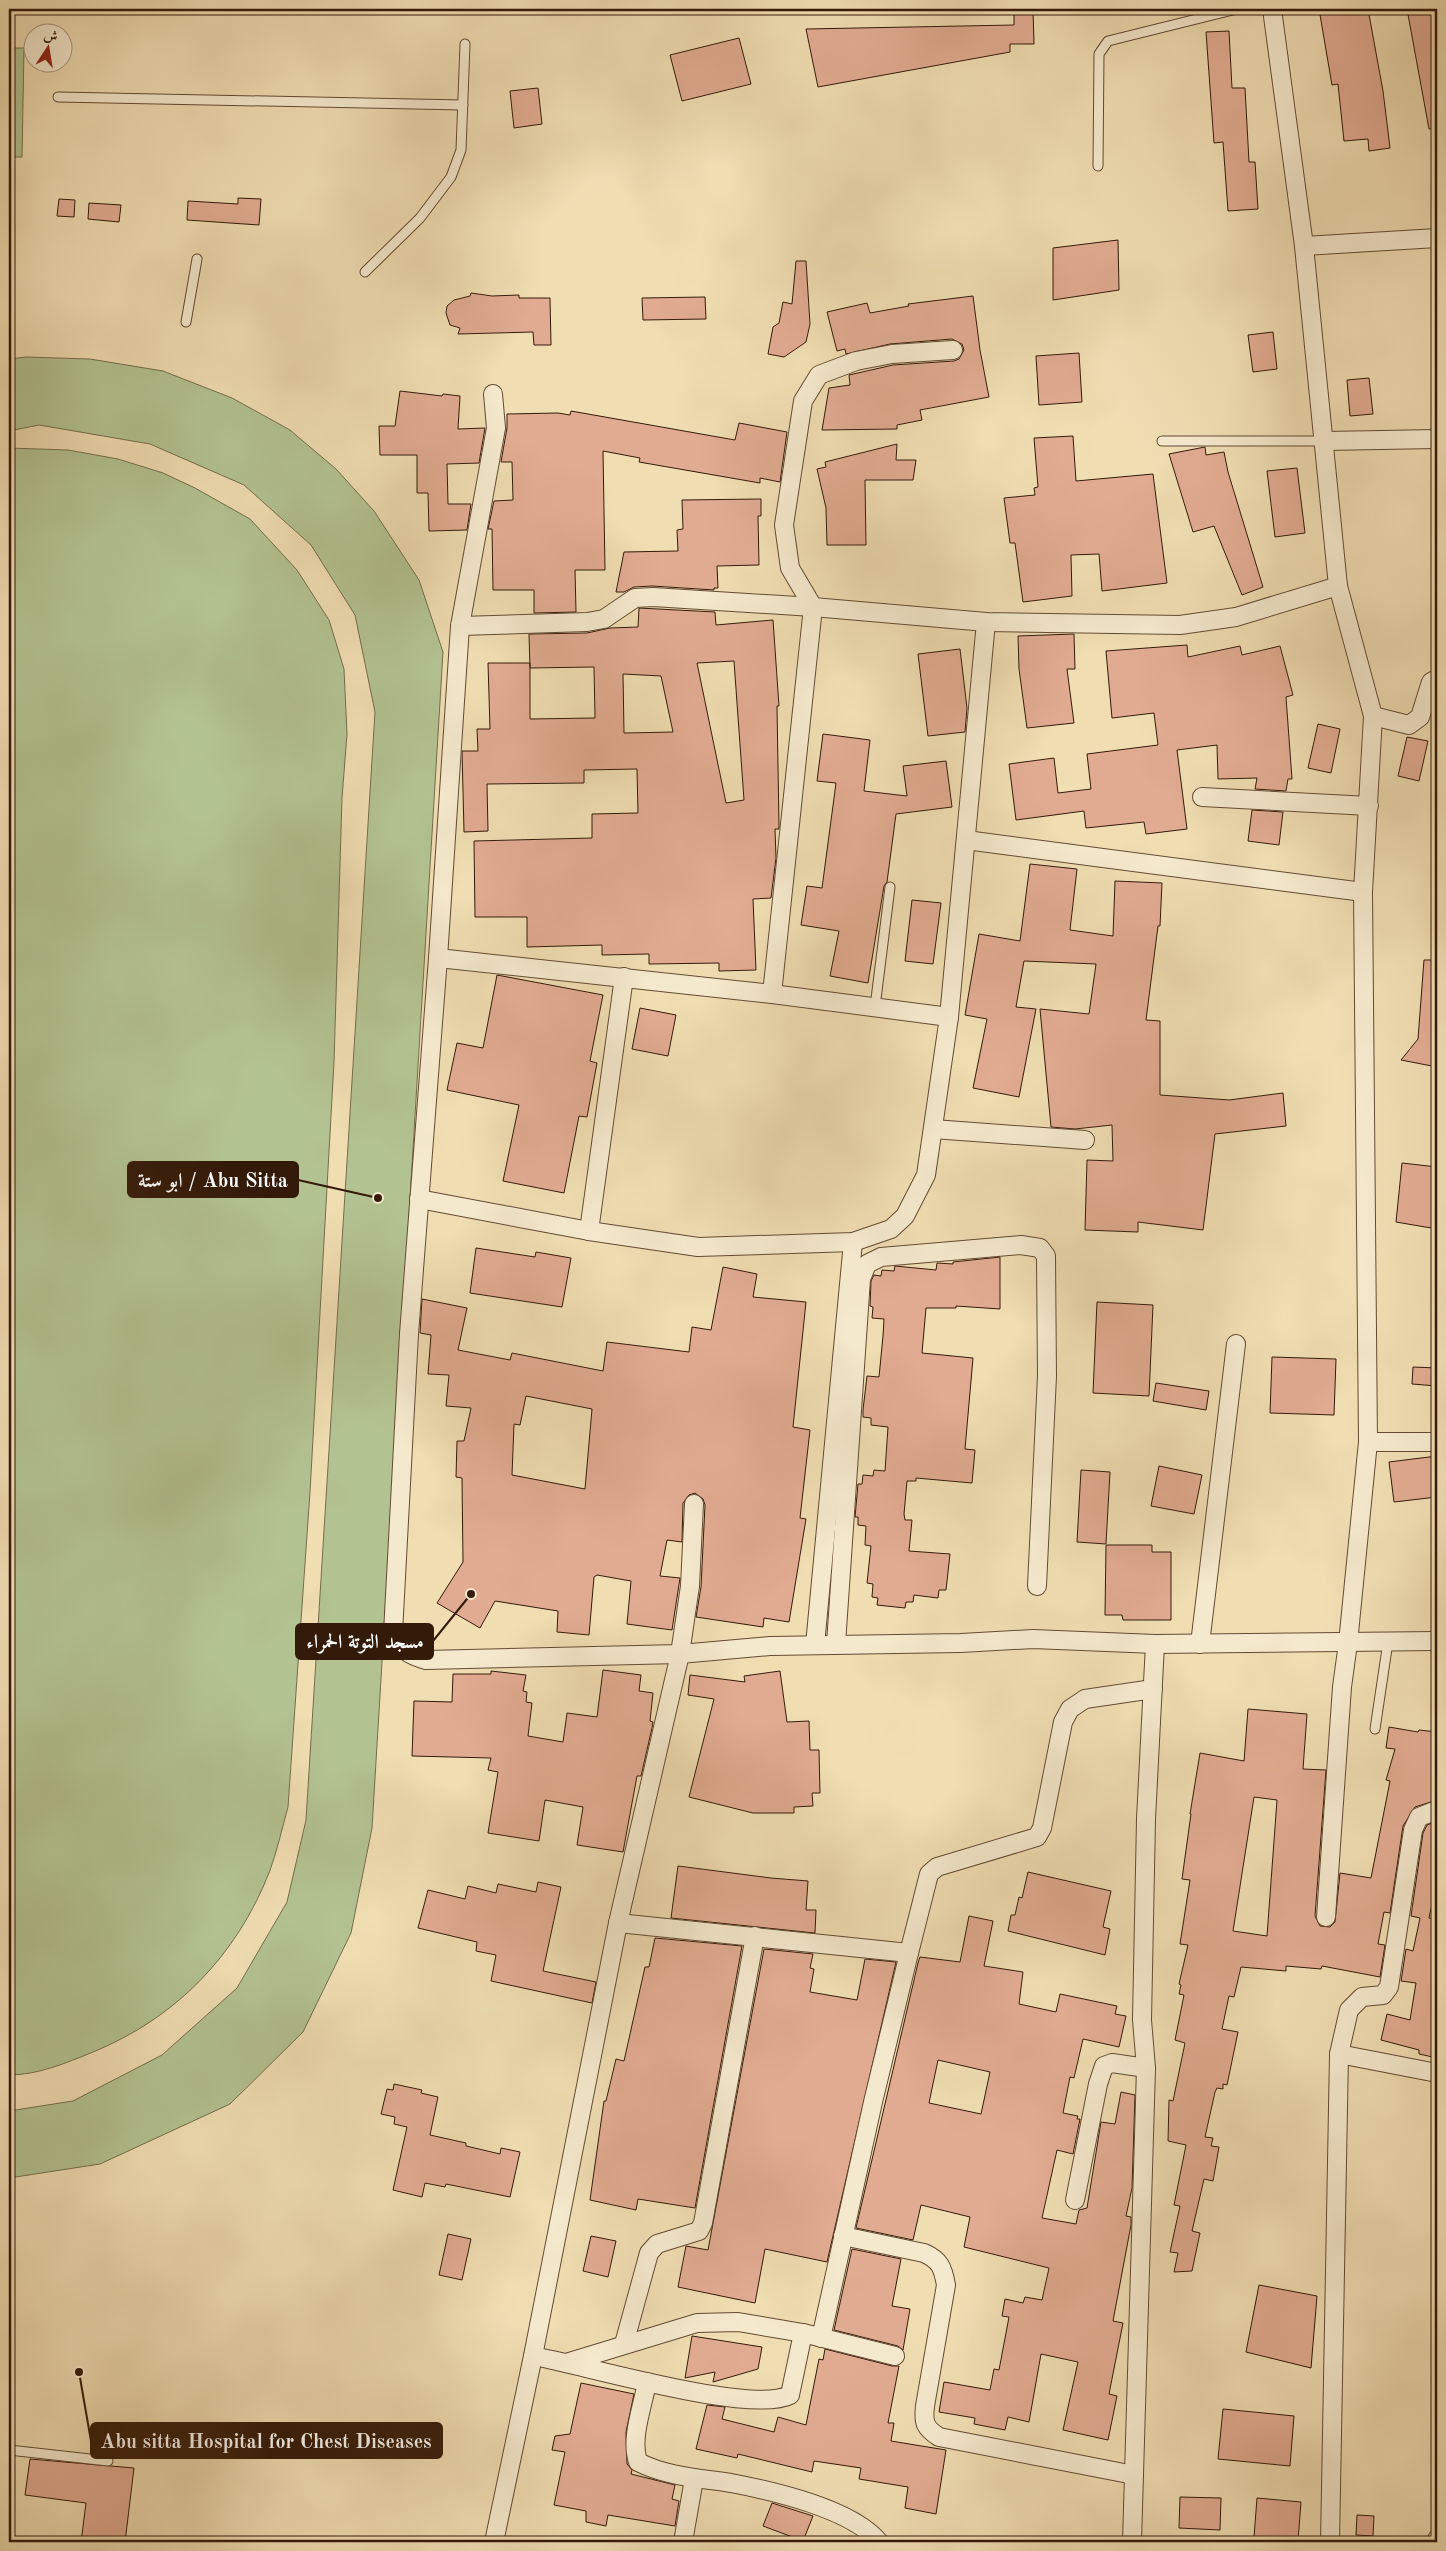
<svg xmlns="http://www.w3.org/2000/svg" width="1446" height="2551" viewBox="0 0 1446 2551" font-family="'Old Standard TT',Amiri,serif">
  <rect width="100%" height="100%" fill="#f0ddb2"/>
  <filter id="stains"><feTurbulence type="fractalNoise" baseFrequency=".004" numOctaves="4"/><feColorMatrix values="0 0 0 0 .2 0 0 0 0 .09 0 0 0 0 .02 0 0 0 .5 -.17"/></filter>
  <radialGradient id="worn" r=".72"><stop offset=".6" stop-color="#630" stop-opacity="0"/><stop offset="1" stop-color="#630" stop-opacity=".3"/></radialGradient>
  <g fill="#b3c291" stroke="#746e4d">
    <path d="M9 48H24L22 157H9Z"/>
    <path d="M26 357 90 359 163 371 232 398 290 430 336 469 374 511 419 580 443 652 372 1828 351 1933 303 2032 230 2104 100 2164 9 2178V2111L73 2101 162 2055 237 1988 287 1902 306 1820 375 712 355 615 311 545 244 485 150 444 39 425 9 431V359Z"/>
    <path d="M9 448 68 450 118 459 163 473 195 488 250 519 297 570 329 620 344 669 347 734 342 798 334 1062 310 1492 288 1807C282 1828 277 1852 269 1873 236 1956 176 2018 93 2052 66 2063 38 2075 9 2075Z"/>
  </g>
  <g fill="#e1ab91" stroke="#341a09" fill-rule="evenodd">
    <path d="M1014 9H1033L1034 44H1010V52L818 87 806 29 1014 25Z"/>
    <path d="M1319 9H1368L1383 91 1390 148 1369 151 1368 139 1344 141 1338 84 1332 85Z"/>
    <path d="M1407 9H1437V128L1429 129Z"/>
    <path d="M1229 31 1232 88H1245L1249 162H1255L1258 209 1228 211 1223 142 1214 143 1206 32Z"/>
    <path d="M739 38 751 84 682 101 670 55Z"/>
    <path d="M538 88 542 124 514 128 510 91Z"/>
    <path d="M238 198 261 199 259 225 187 220 188 201 238 204Z"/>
    <path d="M59 199 75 200 74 217 57 216Z"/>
    <path d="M89 203 121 205 119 222 88 219Z"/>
    <path d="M1118 240 1119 290 1053 300V248Z"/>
    <path d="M796 261H806L810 324 806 342 784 357 768 354 773 327 779 323 783 302 792 304Z"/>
    <path d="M471 293 492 296 519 295V298H550L551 345H534L533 332 458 334 460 328 450 325 446 313 447 306 454 300 470 296Z"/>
    <path d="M973 296 980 350 989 397 920 410 922 420 897 425V429L822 430 829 388 850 385 849 375 893 365 954 361 959 359 964 350 962 344 952 339 890 344 846 354 845 349 837 351 827 312 867 303 870 313 909 306 908 304Z"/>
    <path d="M705 297 706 319 643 320 642 298Z"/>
    <path d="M1273 332 1277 369 1253 372 1248 335Z"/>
    <path d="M1079 353 1082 402 1039 405 1036 356Z"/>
    <path d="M1369 378 1373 414 1350 416 1347 380Z"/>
    <path d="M400 391 442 396 443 394 460 396 458 429 485 428 479 463 447 464 448 504H471L467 530 429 531 428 493H417V455H380L379 426H395Z"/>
    <path d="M571 411 735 440 739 423 787 432 780 482 760 478V483L639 462 640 458 603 451 605 570H575L576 612 534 613V590H493L492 529H488L494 501 513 500 512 462H501L507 428V414L558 413 570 415Z"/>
    <path d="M1073 436 1076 481 1153 474 1167 583 1102 591 1099 554 1071 555 1072 596 1023 602 1015 543H1010L1004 498 1035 495 1034 488 1038 487 1034 438Z"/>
    <path d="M897 444 896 460H916L913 480H865L866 545H827L826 508 817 469 826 467 825 462Z"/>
    <path d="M1205 447 1206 455 1224 452 1228 472 1263 587 1242 595 1214 526 1193 532 1169 454Z"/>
    <path d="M1297 468 1305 533 1275 537 1267 471Z"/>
    <path d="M761 499V516H758L759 565 717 566 718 588H714V590L652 586 634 587 624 592H616L624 552 678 551 677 530 683 529 682 500Z"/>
    <path d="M639 608 715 612 716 625 773 620 779 706H777L779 826V829H775L776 858 771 898 753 899 756 970 719 971V963L649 964V954L602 955V945L527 947V917H475L474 841 592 838V814L638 813 637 769 584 770V783L487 784 488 831 464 832 462 751H478L477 729H490L488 663H530V719L595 718 594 667 530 668 529 634 587 633 610 628 638 627ZM734 661 744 800 726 803 697 663ZM623 674 661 676 673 732 624 733Z"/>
    <path d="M1074 634 1075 669H1067L1074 723 1027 728 1019 669 1018 636Z"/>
    <path d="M1187 645 1188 657 1240 646 1242 655 1280 646 1293 695 1286 697 1292 779H1288L1286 791 1255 789 1257 778 1218 779 1217 745 1177 750 1187 829 1146 834 1144 822 1086 828 1084 811 1016 820 1009 764 1054 758 1058 793 1091 789 1087 754 1158 745 1154 713 1112 718 1106 651Z"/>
    <path d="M960 649 967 708 965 732 928 736 918 654Z"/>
    <path d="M1318 724 1340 729 1331 773 1308 768Z"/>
    <path d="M823 734 870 740 864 791 907 796 903 766 946 761 952 807 896 814 887 882 884 886 868 983 830 976 839 931 801 925 807 886 822 888 836 783 817 781Z"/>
    <path d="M1407 737 1428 741 1419 781 1398 776Z"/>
    <path d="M1252 810 1283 812 1279 845 1248 841Z"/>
    <path d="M1030 864 1077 869 1070 930 1113 936 1115 881 1162 883 1160 926H1158L1146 1020 1160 1021V1095L1229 1100 1283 1093 1286 1126 1215 1134 1203 1230 1138 1222V1232L1085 1230 1087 1160 1113 1161 1112 1125 1075 1129 1051 1127 1040 1009 1089 1014 1096 964 1024 961 1016 1007 1036 1009 1019 1097 973 1088 987 1019 965 1015 979 934 1020 941Z"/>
    <path d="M912 900 941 903 933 964 905 961Z"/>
    <path d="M1424 960H1437V1067L1401 1060 1418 1039Z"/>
    <path d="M497 975 603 995 590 1061 597 1063 587 1117 579 1116 564 1193 503 1181 519 1105 447 1090 457 1043 483 1048Z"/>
    <path d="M640 1008 676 1015 668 1056 632 1049Z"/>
    <path d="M1402 1163 1437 1167V1229L1396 1222Z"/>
    <path d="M476 1248 535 1257 536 1252 571 1258 562 1307 470 1293Z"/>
    <path d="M1000 1257V1309L956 1306V1308H926L922 1353 973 1358 965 1449 975 1450 972 1483 916 1478V1481H907L904 1514 905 1520H912L909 1551 950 1554 946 1590H939L938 1598 914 1595 913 1602H906L905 1608 877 1605 878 1598 872 1597 873 1584 867 1583 871 1546 865 1545 866 1526 858 1525V1517H855L858 1484H862L863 1475 873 1476 874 1470 885 1471 888 1427 871 1425V1418L863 1417V1410L867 1376 879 1377 883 1336 884 1319 872 1318 873 1307 870 1306 871 1281 874 1275 881 1276 882 1270 894 1271 895 1266 936 1270 937 1263 953 1264V1262Z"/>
    <path d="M723 1267 757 1274 753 1297 806 1302 793 1427 810 1430 800 1518 806 1519 789 1622 764 1618 763 1627 696 1617 701 1587 705 1505 703 1499 695 1493 689 1495 683 1503 682 1542 667 1540 660 1576 680 1578 672 1630 627 1624 631 1581 597 1575 594 1577 589 1635 557 1632 558 1611 495 1601 480 1628 437 1603 463 1562 462 1478 456 1477 457 1441H464L471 1408 446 1406 449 1375 428 1374 431 1335 420 1333 422 1299 467 1308 458 1350 510 1360 512 1353 603 1371 607 1342 689 1352 692 1327 711 1330ZM526 1396 592 1409 585 1489 512 1475 514 1424 520 1425Z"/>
    <path d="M1097 1302 1153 1305 1149 1396 1093 1393Z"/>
    <path d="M1272 1357 1336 1359 1334 1415 1270 1413Z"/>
    <path d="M1413 1367 1437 1368V1386L1412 1384Z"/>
    <path d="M1156 1383 1209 1391 1206 1410 1153 1401Z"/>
    <path d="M1437 1456V1497L1394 1502 1389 1462Z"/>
    <path d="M1159 1466 1202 1475 1194 1514 1151 1506Z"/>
    <path d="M1081 1470 1110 1472 1106 1544 1077 1542Z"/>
    <path d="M1106 1545H1152V1552H1171V1620H1123L1122 1615H1105Z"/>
    <path d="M603 1670 641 1675 639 1691 653 1693 650 1721 653 1722 652 1728 641 1776H637L623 1852 577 1845 583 1807 545 1800 539 1841 488 1833 498 1772 488 1770 491 1758 412 1756 414 1701 452 1702 453 1674H491V1671L526 1675 523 1691 527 1692 526 1702 532 1703 528 1736 563 1742 567 1713 597 1717Z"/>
    <path d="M780 1671 787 1722 809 1721 810 1750H819L820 1793H812L813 1806 794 1807V1813H753L689 1797 714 1699 688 1695 690 1675 745 1682 744 1676Z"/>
    <path d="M1248 1709 1307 1714 1303 1769 1326 1770 1315 1916 1320 1926 1330 1927 1335 1922 1340 1873 1371 1878 1390 1781 1386 1780 1395 1749 1386 1748 1389 1727 1418 1732 1419 1730 1437 1732V1800L1415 1807 1403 1826 1390 1913 1384 1912 1378 1944 1385 1945 1380 1977 1322 1966 1321 1969 1286 1966V1971L1241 1967 1234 1997 1229 1996 1222 2029 1238 2032 1227 2085 1223 2084V2089L1217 2088 1215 2092 1205 2137 1213 2138 1211 2146 1219 2147 1213 2181 1204 2179 1192 2231 1200 2233 1192 2271 1174 2272 1178 2253 1170 2252 1180 2206 1174 2205 1186 2145 1168 2141 1169 2100 1173 2101 1185 2043 1175 2040 1184 1995 1179 1994 1181 1985 1179 1984 1188 1945 1180 1944 1190 1880 1182 1879 1191 1814H1190L1200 1753 1244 1761ZM1254 1797 1277 1800 1267 1936 1233 1931Z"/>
    <path d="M1435 1822 1437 1880 1429 1918 1437 1920V2058L1419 2054V2050L1381 2040 1387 2014 1410 2020 1416 1983 1401 1981 1406 1949 1413 1951 1420 1918 1411 1916 1423 1833 1427 1825Z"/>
    <path d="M678 1866 771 1878 808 1881 806 1910H816L815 1933 671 1918Z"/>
    <path d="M1028 1872 1111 1891 1103 1927 1110 1929 1105 1955 1008 1931 1011 1915H1015L1019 1897 1022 1898Z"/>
    <path d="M538 1882 561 1887 543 1971 596 1982 592 2003 491 1981 496 1955 476 1951 477 1942 418 1928 428 1890 465 1899 468 1886 496 1893 498 1884 536 1892Z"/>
    <path d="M969 1916 993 1921 984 1966 1023 1972 1019 2004 1056 2012 1060 1994 1117 2006 1115 2014 1126 2016 1119 2047 1083 2039 1074 2078 1070 2077 1063 2113 1078 2116 1077 2119H1080L1073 2154 1057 2150 1042 2218 1076 2224 1079 2210 1087 2208 1101 2122 1115 2124 1121 2092 1135 2095 1132 2188 1126 2216 1131 2217V2225L1113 2321 1123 2323 1109 2394 1117 2396 1108 2440 1063 2430 1078 2362 1041 2354 1029 2422 1008 2417 1005 2430 974 2424 975 2418 939 2412 944 2382 990 2390 994 2369 999 2370 1009 2317 1002 2316 1005 2299 1023 2303 1025 2297 1042 2300 1049 2268 964 2247 970 2217 921 2205 913 2240 856 2228 918 1963 920 1957 960 1962ZM938 2060 990 2072 981 2114 929 2103Z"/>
    <path d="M655 1938 742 1946 695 2208 638 2199 636 2210 590 2200 604 2101H606L616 2059 624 2061 645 1967H649Z"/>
    <path d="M764 1949 813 1954 810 1968 814 1969 810 1992 857 2000 865 1959 896 1962 827 2262 765 2249 755 2303 678 2287 686 2246 708 2250Z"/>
    <path d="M394 2084 422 2090 421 2093 438 2097 430 2135 466 2143V2146L500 2154 501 2148 520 2152 510 2197 446 2184 445 2187 425 2183 422 2197 393 2190 407 2127 394 2124 395 2117 381 2114 387 2089 393 2090Z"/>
    <path d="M448 2234 471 2239 462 2280 439 2275Z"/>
    <path d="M591 2236 616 2241 608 2277 583 2271Z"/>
    <path d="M852 2249 901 2259 892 2306 910 2309 903 2350 898 2346 834 2330Z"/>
    <path d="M1259 2285 1317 2296 1311 2368 1246 2352Z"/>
    <path d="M692 2336 762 2347 758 2369 713 2382 715 2372 685 2378Z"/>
    <path d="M825 2349 892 2366H899L888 2423H894L891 2441 946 2450 936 2514 905 2508 908 2487 859 2479 861 2468 814 2461 812 2472 738 2454 737 2458 696 2449 707 2405 725 2407 722 2419 774 2432 778 2417 806 2425 819 2359 823 2360Z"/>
    <path d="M581 2383 634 2394 626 2432 627 2464 632 2470 631 2474 675 2485 672 2499 679 2501 675 2526 608 2515 606 2526 586 2522V2511L554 2505 565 2452 552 2450 555 2436 570 2434Z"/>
    <path d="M1223 2409 1294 2416 1290 2466 1218 2459Z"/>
    <path d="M30 2459 134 2468 125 2542H81L86 2503 25 2495Z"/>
    <path d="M1180 2497 1221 2498 1220 2530 1179 2528Z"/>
    <path d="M1257 2498 1301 2502 1298 2541 1254 2537Z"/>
    <path d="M772 2503 813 2516 803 2541 763 2526Z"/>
    <path d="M1357 2515 1374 2516 1373 2536 1356 2535Z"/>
  </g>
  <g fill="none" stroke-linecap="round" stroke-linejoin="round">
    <defs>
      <g id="service">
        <path d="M58 97 463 105"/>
        <path d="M1098 166 1099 54 1108 41 1237 9"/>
        <path d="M365 272 420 218 451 177 461 150 465 44"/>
        <path d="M186 322 197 259"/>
        <path d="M1162 441H1325"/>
        <path d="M875 1007 890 887"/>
        <path d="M1375 1729 1388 1642"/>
        <path d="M9 2450 108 2461"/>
      </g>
      <g id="minor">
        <path d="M1272 9 1304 246 1338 586 1373 716 1363 892 1368 1442 1348 1643 1342 1687 1326 1917"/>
        <path d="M1304 246 1437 238"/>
        <path d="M493 394 496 428 460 626 438 958 409 1334 393 1633C401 1650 408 1655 426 1660L680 1654 770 1646 961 1643 1033 1639 1155 1644 1437 1641"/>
        <path d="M1325 441 1437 439"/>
        <path d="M460 626 587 622 604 619 635 598 653 597 813 607 986 622 1180 625 1236 617 1338 586"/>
        <path d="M1373 716 1409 725 1420 717 1431 682 1437 679"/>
        <path d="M1202 797 1369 806"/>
        <path d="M966 840 1363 892"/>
        <path d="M438 958 772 994 949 1017"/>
        <path d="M772 994 813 607 790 568 784 525 803 401 819 375 856 361 892 354 953 350"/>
        <path d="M933 1129 1085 1140"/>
        <path d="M419 1199 589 1231 698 1247 853 1242 891 1229 905 1216 926 1175 949 1017 986 622"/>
        <path d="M589 1231 624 977"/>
        <path d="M1368 1442H1437"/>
        <path d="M836 1644 861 1279 867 1264 881 1257 1021 1245 1040 1248 1046 1256 1047 1376 1037 1586"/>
        <path d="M1200 1644 1236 1344"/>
        <path d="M815 1645 853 1242"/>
        <path d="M618 1923 909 1953 873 2102 821 2338"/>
        <path d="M909 1953 929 1874 937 1867 1037 1837 1042 1828 1063 1722 1070 1709 1085 1699 1153 1689"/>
        <path d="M1339 2054 1437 2073"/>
        <path d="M1075 2200 1098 2084 1104 2066 1112 2063 1146 2068"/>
        <path d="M843 2236 924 2253C940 2260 943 2268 946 2285L925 2406C923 2423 925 2428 939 2437L1134 2475"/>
        <path d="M624 2344 649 2253 657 2244 699 2231 703 2223 755 1936"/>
        <path d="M533 2356C584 2365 751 2415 790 2395L803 2333"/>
        <path d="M569 2362 697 2323 738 2322 803 2333 895 2356"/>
        <path d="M647 2382C643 2406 630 2438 638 2462 668 2477 699 2478 731 2483 773 2491 852 2509 879 2542"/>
        <path d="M494 2542 533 2356 618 1923 680 1654 690 1586 694 1504"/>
        <path d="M683 2542 694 2479"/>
        <path d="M1132 2542 1146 2068 1142 2020 1146 1819 1155 1644"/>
        <path d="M1330 2542 1339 2054 1349 2010 1362 1997 1383 1995 1389 1987 1413 1830 1419 1817 1437 1810"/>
        <path d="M1437 2542V2539"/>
      </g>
    </defs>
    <use href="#service" stroke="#634b33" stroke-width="11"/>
    <use href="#minor" stroke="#634b33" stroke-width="20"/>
    <use href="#service" stroke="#f5e9cd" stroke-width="9"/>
    <use href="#minor" stroke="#f5e9cd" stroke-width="18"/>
  </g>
  <path fill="none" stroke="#341a09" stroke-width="2" d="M378 1198L298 1180M471 1594L433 1641M79 2372L91 2441"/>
  <g fill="#341a09" stroke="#f5e9cd" stroke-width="2">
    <circle cx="378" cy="1198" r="5"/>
    <circle cx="471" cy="1594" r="5"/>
    <circle cx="79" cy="2372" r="5"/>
  </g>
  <g fill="#341a09" stroke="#341a09" stroke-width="2">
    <rect x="128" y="1162" width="170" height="35" rx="5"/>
    <rect x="296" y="1624" width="137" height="35" rx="5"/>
    <rect x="91" y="2423" width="351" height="35" rx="5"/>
  </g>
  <g font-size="20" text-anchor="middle" font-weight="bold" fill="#fff">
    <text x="213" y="1187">ابو ستة / Abu Sitta</text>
    <text x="365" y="1648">مسجد التوتة الحمراء</text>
    <text x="266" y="2448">Abu sitta Hospital for Chest Diseases</text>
  </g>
  <rect width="1446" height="2551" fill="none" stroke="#f0ddb2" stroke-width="30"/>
  <rect x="10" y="10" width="1426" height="2531" fill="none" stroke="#341a09" stroke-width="2.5"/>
  <rect x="15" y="15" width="1416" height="2521" fill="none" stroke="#341a09"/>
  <g transform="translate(48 48) rotate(12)"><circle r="24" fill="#f5e9cd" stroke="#a8967f"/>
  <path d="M0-4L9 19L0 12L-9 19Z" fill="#8f2418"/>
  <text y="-8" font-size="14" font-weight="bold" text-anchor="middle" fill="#341a09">ش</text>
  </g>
  <rect width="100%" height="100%" filter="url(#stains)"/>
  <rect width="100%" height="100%" fill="url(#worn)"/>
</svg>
